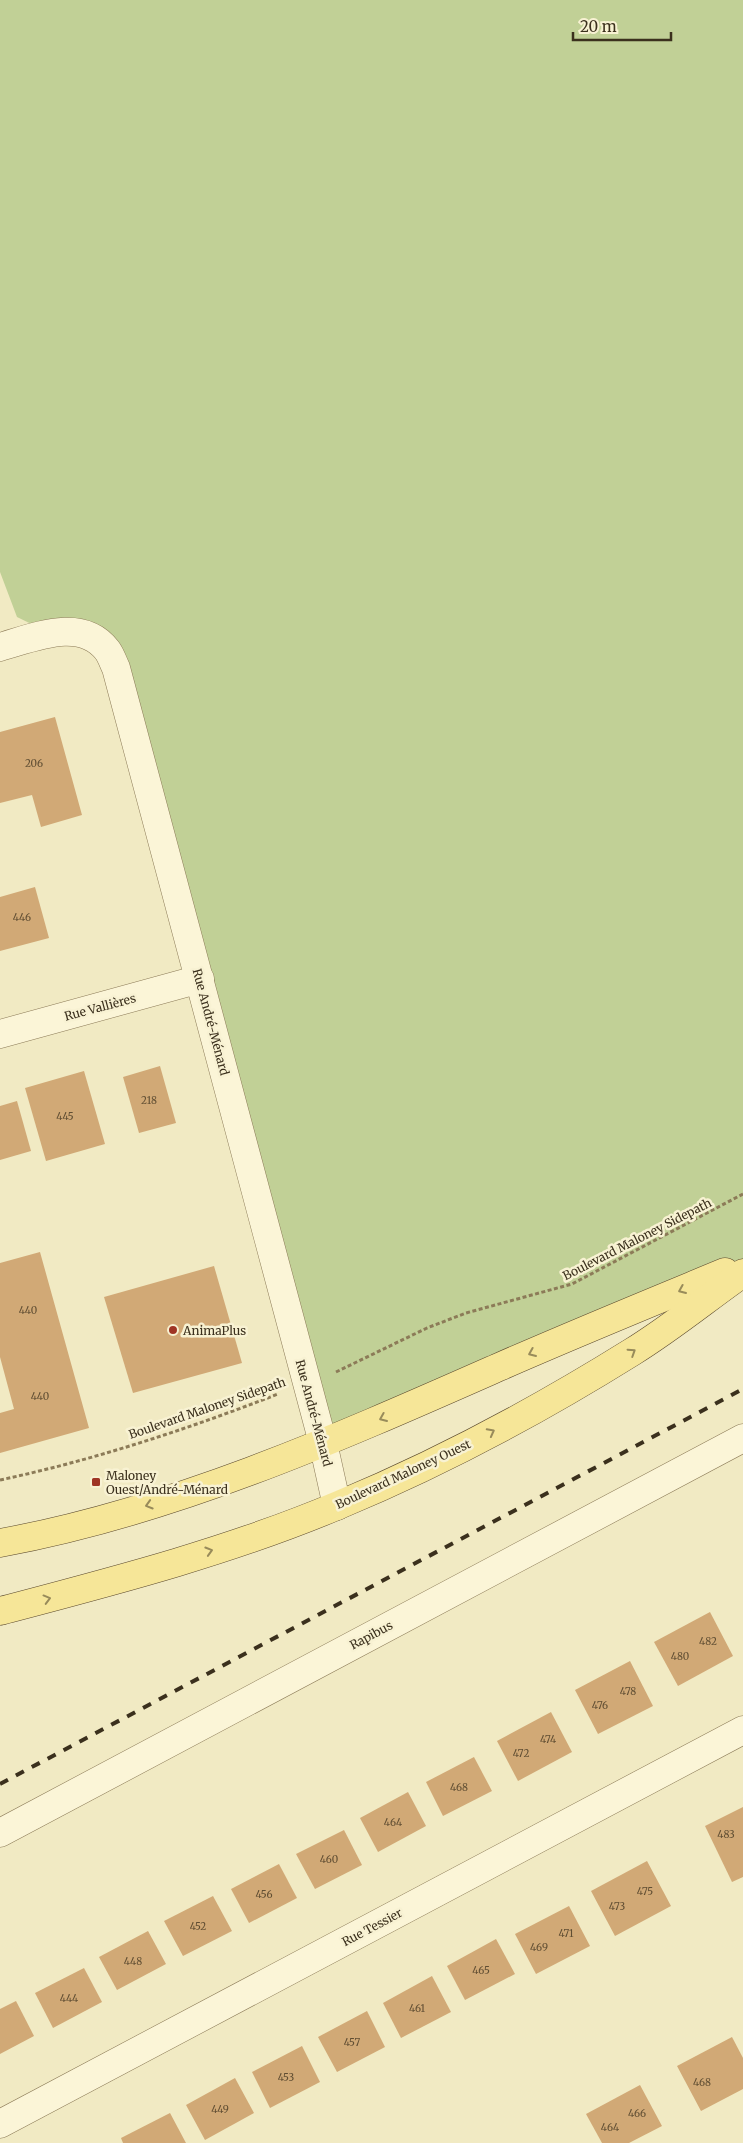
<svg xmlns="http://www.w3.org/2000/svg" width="743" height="2143" viewBox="0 0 743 2143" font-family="Merriweather,serif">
  <rect width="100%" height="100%" fill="#f1eac3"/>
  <path fill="#c1d096" d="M0 0H743V1264L323 1443 107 650 50 633 17 617 0 572Z"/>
  <g fill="#d1a976">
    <path d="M55 717 82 815 41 827 32 795 0 803V732Z"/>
    <path d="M35 887 49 938 0 951V897Z"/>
    <path d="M160 1066 176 1123 139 1133 123 1077Z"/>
    <path d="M84 1071 105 1144 46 1161 25 1088Z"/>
    <path d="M17 1101 31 1151 0 1160V1106Z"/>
    <path d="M40 1252 89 1428 0 1453V1413L14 1409 0 1357V1263Z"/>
    <path d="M214 1266 242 1363 133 1393 104 1297Z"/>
    <path d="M710 1612 733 1656 678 1686 654 1642Z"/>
    <path d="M630 1661 653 1706 598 1734 575 1690Z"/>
    <path d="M551 1712 572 1752 518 1781 497 1741Z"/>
    <path d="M474 1757 492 1791 443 1816 426 1782Z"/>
    <path d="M408 1792 426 1826 378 1852 360 1818Z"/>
    <path d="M743 1807V1877L732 1882 705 1826Z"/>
    <path d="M344 1830 362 1865 315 1889 296 1854Z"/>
    <path d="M647 1861 671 1906 615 1936 591 1891Z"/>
    <path d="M279 1864 297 1898 249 1923 231 1889Z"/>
    <path d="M213 1896 232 1931 183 1956 164 1921Z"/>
    <path d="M569 1906 590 1946 536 1974 515 1934Z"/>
    <path d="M148 1931 166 1964 117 1990 99 1957Z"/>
    <path d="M496 1939 515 1974 465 2000 447 1966Z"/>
    <path d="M84 1968 102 2002 53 2028 35 1993Z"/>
    <path d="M432 1976 451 2012 401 2038 383 2003Z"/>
    <path d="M16 2001 34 2036 0 2054V2009Z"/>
    <path d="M367 2011 385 2047 337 2072 318 2037Z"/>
    <path d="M732 2037 743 2058V2089L701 2111 677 2066Z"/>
    <path d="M302 2046 320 2082 270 2108 252 2072Z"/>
    <path d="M235 2078 254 2113 205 2140 186 2105Z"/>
    <path d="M640 2085 662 2126 629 2143H602L586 2114Z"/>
    <path d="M170 2113 186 2143H123L121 2138Z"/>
  </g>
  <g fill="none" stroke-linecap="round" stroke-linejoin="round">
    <defs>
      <g id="minor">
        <path d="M0 647C33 638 81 616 107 650 111 655 113 662 116 668L323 1443 337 1506"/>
        <path d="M0 1034 200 979"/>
        <path d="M0 1833 743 1438"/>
        <path d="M0 2124 743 1730"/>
      </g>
      <g id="major">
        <path d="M0 1543C174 1511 338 1438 499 1367 574 1334 650 1303 725 1272"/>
        <path d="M0 1611C114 1581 230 1551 339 1505 440 1463 539 1410 632 1352 671 1328 706 1299 743 1273"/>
      </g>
    </defs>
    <use href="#minor" stroke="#8c7b58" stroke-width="29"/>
    <use href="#major" stroke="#5a482d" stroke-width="29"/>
    <g stroke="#8c7b58" stroke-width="3" stroke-dasharray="4 2.5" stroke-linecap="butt">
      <path d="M336 1372 427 1328 466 1313 572 1284 743 1194"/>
      <path d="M0 1480C94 1460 188 1429 278 1394"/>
    </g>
    <use href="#minor" stroke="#fbf5d7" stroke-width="28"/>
    <use href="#major" stroke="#f6e698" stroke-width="28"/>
    <path stroke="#3b301d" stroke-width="4" stroke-dasharray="9 9" stroke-linecap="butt" d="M0 1784 743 1389"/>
  </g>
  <defs><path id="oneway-chevron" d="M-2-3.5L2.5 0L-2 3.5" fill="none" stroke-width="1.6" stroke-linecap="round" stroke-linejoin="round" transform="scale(1.25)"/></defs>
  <g stroke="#988b5a">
    <use href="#oneway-chevron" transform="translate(682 1290) rotate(157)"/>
    <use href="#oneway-chevron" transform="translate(632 1352) rotate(-33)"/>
    <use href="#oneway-chevron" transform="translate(532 1353) rotate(157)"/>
    <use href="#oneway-chevron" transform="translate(383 1418) rotate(157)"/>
    <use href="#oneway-chevron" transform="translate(491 1432) rotate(-28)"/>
    <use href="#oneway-chevron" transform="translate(149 1505) rotate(163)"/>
    <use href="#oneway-chevron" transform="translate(209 1551) rotate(-17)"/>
    <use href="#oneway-chevron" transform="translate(47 1599) rotate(-15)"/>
  </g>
  <g fill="#9f3524" stroke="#f8f2d3" stroke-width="2">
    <circle cx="173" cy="1330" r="5"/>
    <rect x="91" y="1477" width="10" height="10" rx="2.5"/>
  </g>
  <g text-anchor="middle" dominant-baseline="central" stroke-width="5" stroke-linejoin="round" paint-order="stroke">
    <g font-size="10" fill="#604e33">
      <text x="34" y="763">206</text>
      <text x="22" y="917">446</text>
      <text x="149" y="1100">218</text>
      <text x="65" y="1116">445</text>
      <text x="28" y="1310">440</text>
      <text x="40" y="1396">440</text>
      <text x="708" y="1641">482</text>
      <text x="680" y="1656">480</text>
      <text x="628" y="1691">478</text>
      <text x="600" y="1705">476</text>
      <text x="548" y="1739">474</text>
      <text x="521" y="1753">472</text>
      <text x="459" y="1787">468</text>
      <text x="393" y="1822">464</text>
      <text x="726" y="1834">483</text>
      <text x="329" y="1859">460</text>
      <text x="645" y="1891">475</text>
      <text x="264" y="1894">456</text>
      <text x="617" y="1906">473</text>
      <text x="198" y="1926">452</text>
      <text x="566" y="1933">471</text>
      <text x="539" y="1947">469</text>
      <text x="133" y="1961">448</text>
      <text x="481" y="1970">465</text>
      <text x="69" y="1998">444</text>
      <text x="417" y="2008">461</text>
      <text x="352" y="2042">457</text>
      <text x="286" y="2077">453</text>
      <text x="702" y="2082">468</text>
      <text x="220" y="2109">449</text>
      <text x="637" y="2113">466</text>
      <text x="610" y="2127">464</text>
    </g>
    <g font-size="12" fill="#3b301d" stroke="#f8f2d3">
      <text transform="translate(100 1007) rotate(-15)">Rue Vallières</text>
      <text transform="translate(211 1022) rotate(75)">Rue André-Ménard</text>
      <text transform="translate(637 1239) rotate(-27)">Boulevard Maloney Sidepath</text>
      <text transform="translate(207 1408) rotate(-19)">Boulevard Maloney Sidepath</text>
      <text transform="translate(314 1413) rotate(75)">Rue André-Ménard</text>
      <text transform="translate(403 1474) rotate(-25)">Boulevard Maloney Ouest</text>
      <text transform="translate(371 1635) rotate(-28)">Rapibus</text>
      <text transform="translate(372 1927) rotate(-28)">Rue Tessier</text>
    </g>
    <g font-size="12" fill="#3b301d" stroke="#f8f2d3" text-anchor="start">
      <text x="183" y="1330">AnimaPlus</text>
      <text x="106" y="1475">Maloney<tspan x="106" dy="14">Ouest/André-Ménard</tspan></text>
    </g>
  </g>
  <path d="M573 32v8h98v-8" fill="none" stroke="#3b301d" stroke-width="2.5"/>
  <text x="580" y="32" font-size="15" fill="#3b301d" stroke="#f8f2d3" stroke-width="4" paint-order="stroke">20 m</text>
</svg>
